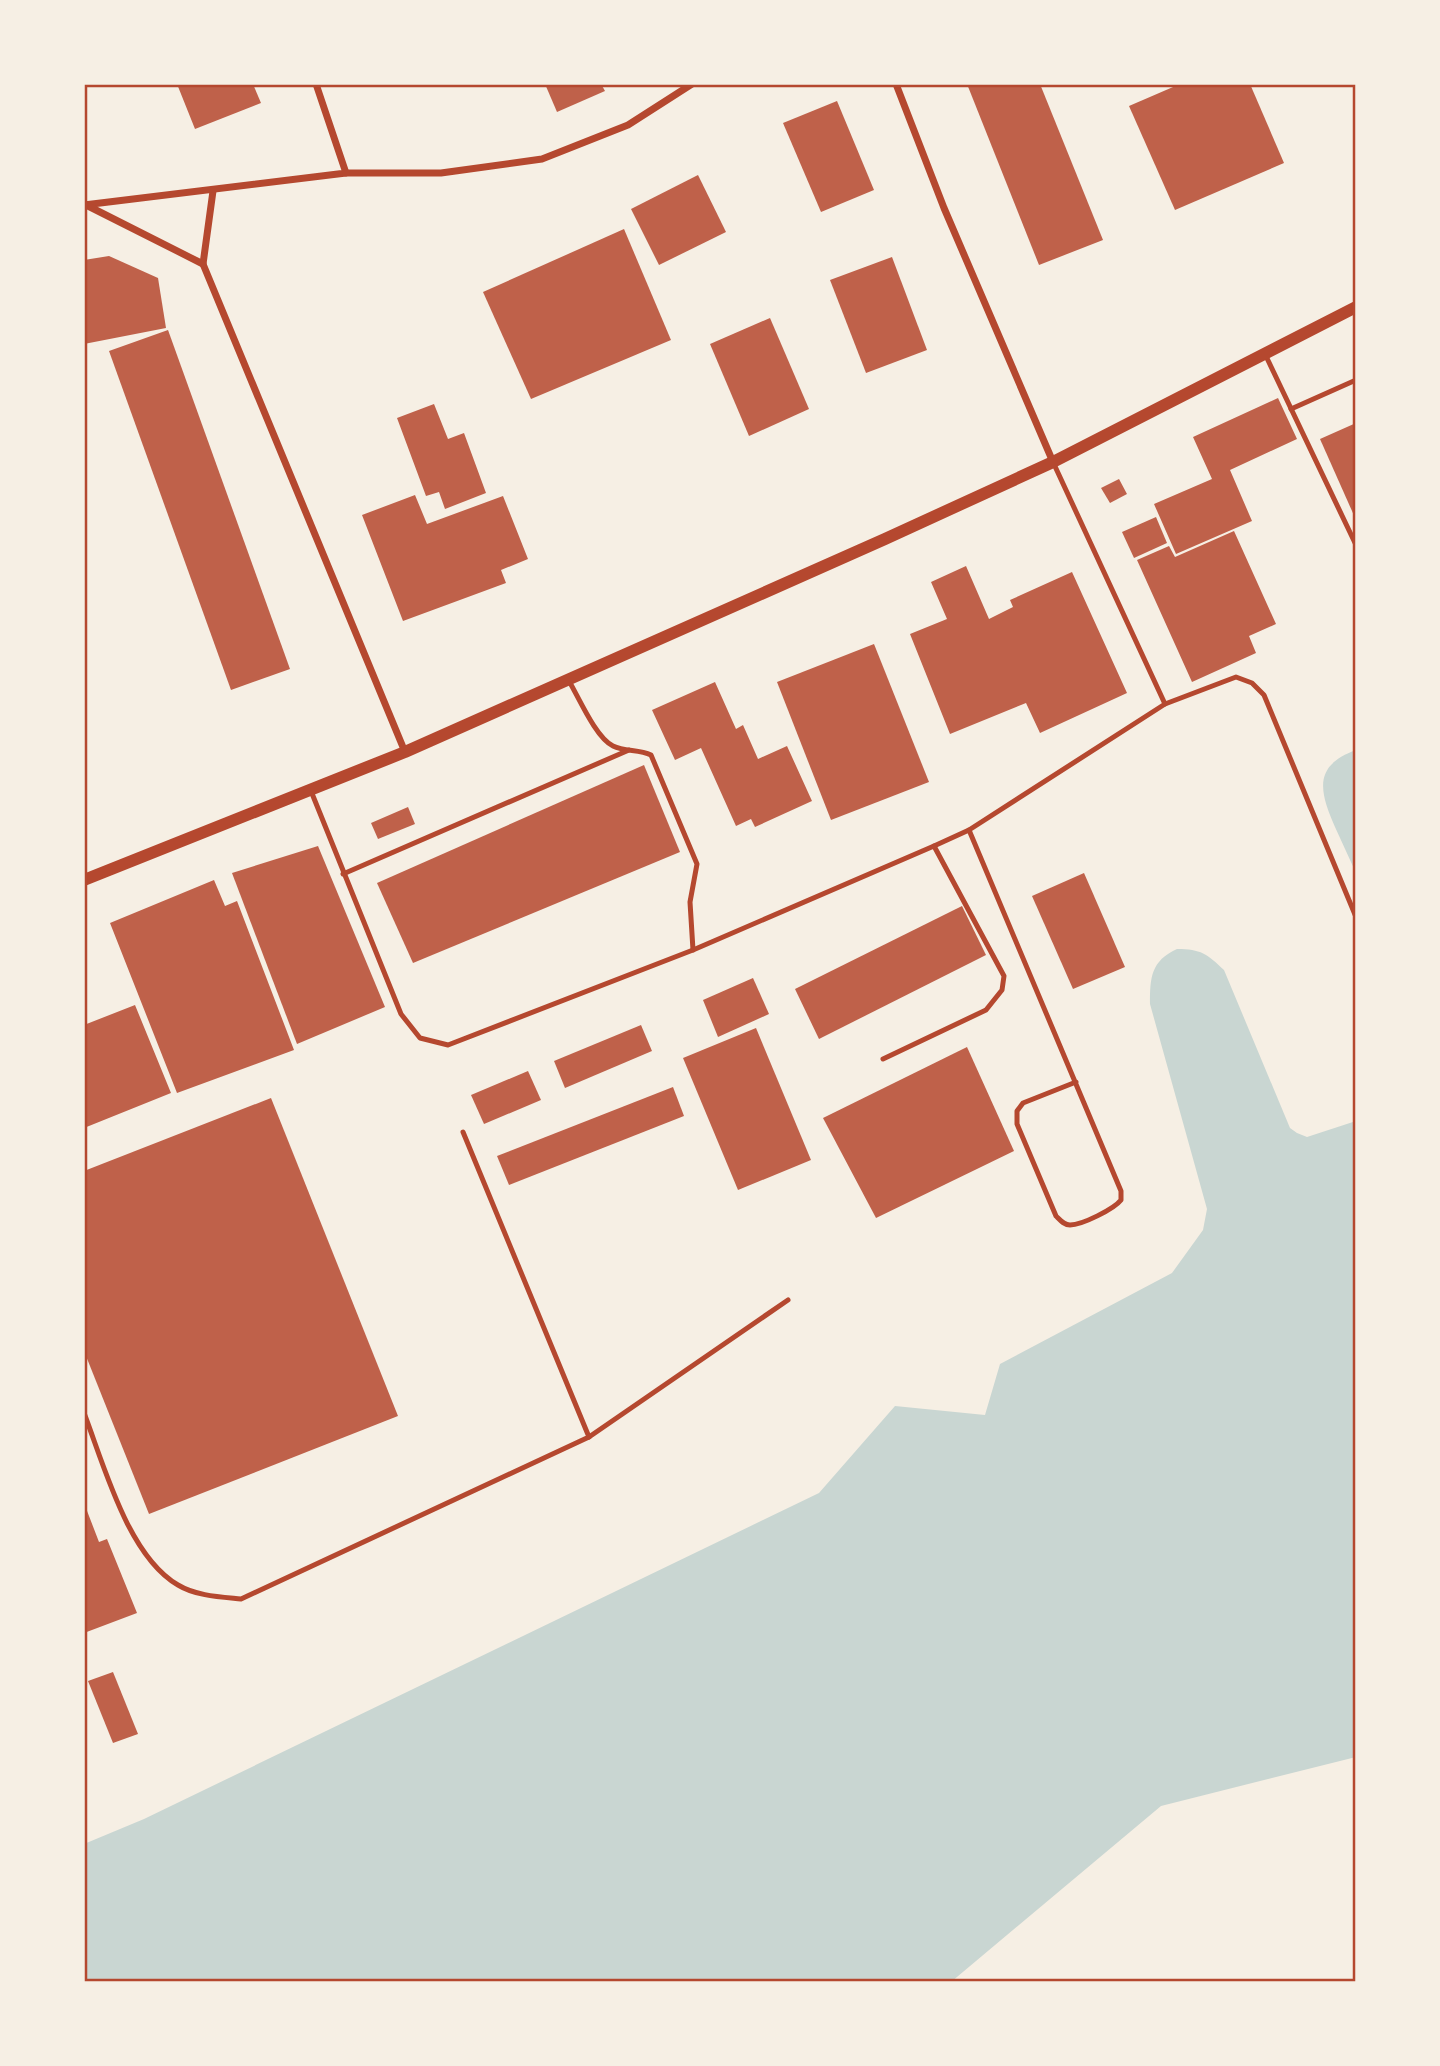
<svg xmlns="http://www.w3.org/2000/svg" width="1440" height="2066" viewBox="0 0 1440 2066" font-family="Lato,sans-serif">
  <rect width="100%" height="100%" fill="#f6efe4"/>
  <g fill="#c9d6d2">
    <path d="M1356 750V873C1349 858 1342 842 1335 827 1320 792 1312 766 1356 750Z"/>
    <path d="M1177 949C1201 949 1207 954 1224 970L1290 1128 1297 1133 1307 1137 1356 1121V1757L1161 1806 951 1982H84V1844L144 1819 819 1493 895 1406 985 1415 1000 1364 1172 1273 1203 1230 1207 1209 1150 1004C1150 977 1151 961 1177 949Z"/>
  </g>
  <g fill="#bf614a">
    <path d="M177 84H253L261 103 195 129Z"/>
    <path d="M545 84H601L605 91 557 112Z"/>
    <path d="M967 84H1040L1103 240 1039 265Z"/>
    <path d="M1180 84H1250L1284 163 1175 210 1129 106Z"/>
    <path d="M837 101 874 190 821 212 783 123Z"/>
    <path d="M698 175 726 232 659 265 631 209Z"/>
    <path d="M624 229 671 340 531 399 483 292Z"/>
    <path d="M109 256 158 278 166 328 84 344V260Z"/>
    <path d="M892 257 927 350 866 373 830 280Z"/>
    <path d="M770 318 809 409 749 436 710 344Z"/>
    <path d="M168 330 290 669 231 690 109 351Z"/>
    <path d="M1278 398 1297 439 1230 470 1252 521 1176 554 1154 504 1212 479 1193 437Z"/>
    <path d="M434 404 448 439 464 433 486 493 445 509 439 492 426 496 397 418Z"/>
    <path d="M1356 423V520L1320 439Z"/>
    <path d="M1119 479 1127 494 1110 503 1101 488Z"/>
    <path d="M415 495 427 524 503 496 528 559 501 570 506 583 403 621 362 515Z"/>
    <path d="M1156 517 1167 543 1134 558 1122 532Z"/>
    <path d="M1234 531 1276 624 1249 636 1256 653 1192 682 1137 560 1169 546 1175 557Z"/>
    <path d="M966 566 989 619 1013 607 1010 600 1072 572 1127 693 1040 733 1026 703 950 734 910 634 947 619 931 582Z"/>
    <path d="M874 644 929 782 831 820 777 682Z"/>
    <path d="M715 682 736 729 743 725 758 759 787 746 812 801 755 827 751 819 736 826 701 748 675 760 652 710Z"/>
    <path d="M644 765 680 852 413 963 377 883Z"/>
    <path d="M408 807 415 824 378 839 371 823Z"/>
    <path d="M318 846 385 1007 297 1044 232 873Z"/>
    <path d="M1084 873 1125 967 1073 989 1032 896Z"/>
    <path d="M214 880 225 906 237 901 294 1050 177 1093 110 923Z"/>
    <path d="M962 906 986 955 819 1039 795 989Z"/>
    <path d="M753 978 769 1014 718 1037 703 1000Z"/>
    <path d="M135 1005 171 1093 84 1128V1042L86 1041 84 1025Z"/>
    <path d="M641 1025 652 1051 565 1088 554 1061Z"/>
    <path d="M756 1028 811 1160 738 1190 683 1058Z"/>
    <path d="M967 1047 1014 1151 876 1218 823 1118Z"/>
    <path d="M528 1071 541 1100 484 1124 471 1095Z"/>
    <path d="M673 1087 684 1116 509 1185 497 1156Z"/>
    <path d="M271 1098 398 1416 149 1514 84 1351V1171Z"/>
    <path d="M84 1503 99 1542 107 1539 137 1613 84 1633Z"/>
    <path d="M113 1672 138 1734 113 1743 88 1681Z"/>
  </g>
  <g fill="none" stroke-linecap="round" stroke-linejoin="round">
    <g stroke="#b5482f" stroke-width="5">
      <path d="M1265 354 1356 545"/>
      <path d="M1291 409 1356 380"/>
      <path d="M569 681C579 698 596 738 613 746 625 752 639 749 651 755L697 864 690 902 693 950"/>
      <path d="M1165 704 1236 677 1252 683 1264 695 1356 917"/>
      <path d="M311 791 401 1014 420 1038 448 1045 693 950 934 846 969 830 1165 704 1053 462"/>
      <path d="M969 830 1121 1191V1200C1114 1209 1082 1225 1070 1225 1064 1225 1060 1220 1056 1216L1017 1124V1111L1023 1103 1076 1082"/>
      <path d="M343 874 629 750"/>
      <path d="M883 1059 986 1010 1002 990 1004 976 934 846"/>
      <path d="M84 1413C104 1465 128 1556 178 1585 196 1596 221 1597 241 1599L589 1437 463 1132"/>
      <path d="M589 1437 788 1300"/>
    </g>
    <g stroke="#b5482f" stroke-width="7">
      <path d="M896 84 944 208 1053 462"/>
      <path d="M346 173H441L542 159 628 125 692 84"/>
      <path d="M213 191 203 264 405 752"/>
      <path d="M84 205 346 173 316 84"/>
      <path d="M88 206 203 264"/>
    </g>
    <path stroke="#b5482f" stroke-width="12" d="M84 880 405 752 885 539 1053 462 1356 307"/>
  </g>
  <rect width="1440" height="2066" fill="none" stroke="#f6efe4" stroke-width="172"/>
  <rect x="86" y="86" width="1268" height="1894" fill="none" stroke="#b5482f" stroke-width="2.5"/>
</svg>
